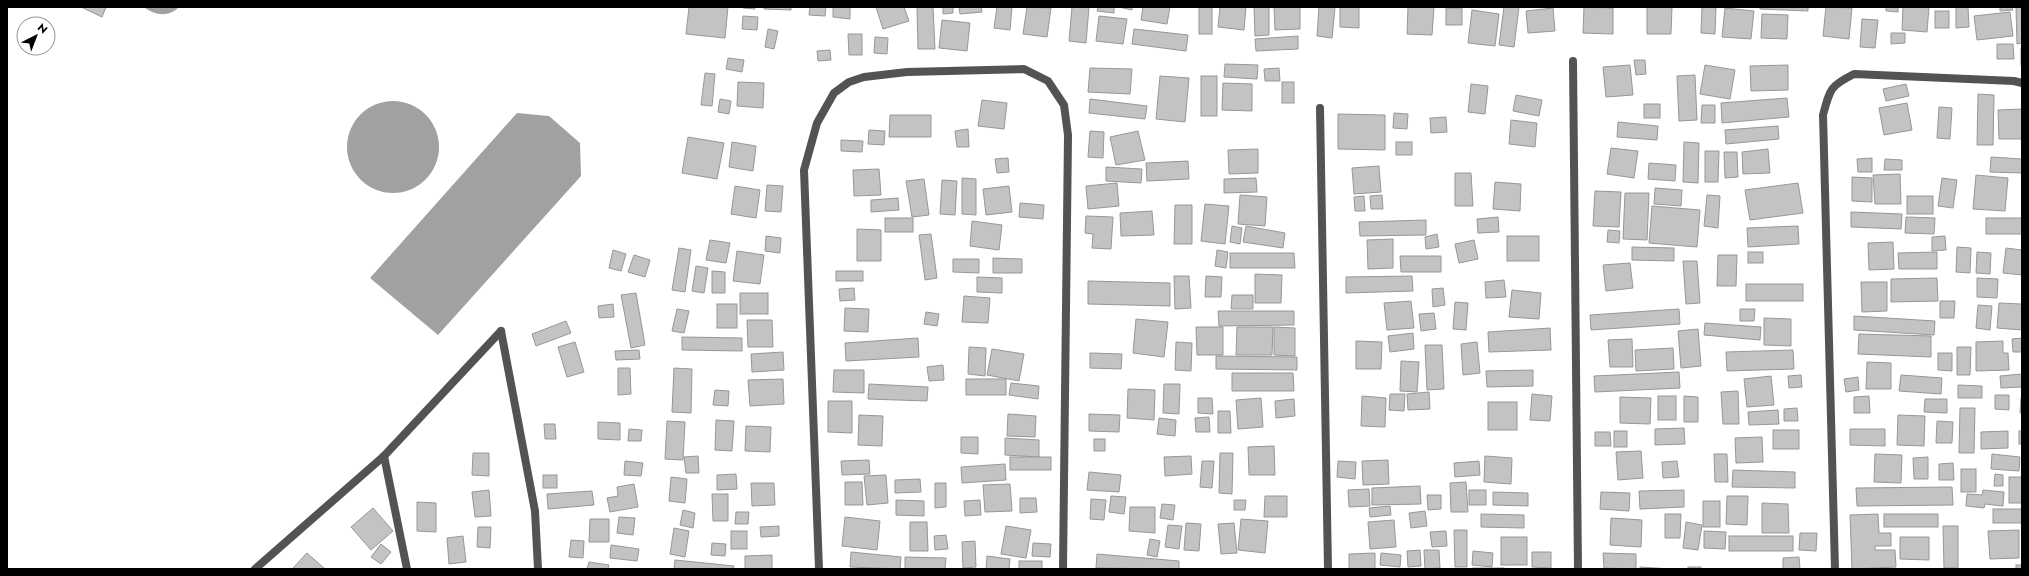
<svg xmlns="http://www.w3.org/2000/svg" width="2029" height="576" viewBox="0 0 2029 576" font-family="Jost,sans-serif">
  <rect width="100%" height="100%" fill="#fff"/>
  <g fill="#a1a1a1">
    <path d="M144 7H179C169 17 155 16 144 7Z"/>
    <circle cx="393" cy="147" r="46"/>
    <path d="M517 113 549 116 580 143 581 176 438 335 370 278Z"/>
  </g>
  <g fill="#c3c3c3" stroke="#979797">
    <path d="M81 7H106L102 17Z"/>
    <path d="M689 7H728L725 38 686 34Z"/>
    <path d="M743 7H755V9L743 8Z"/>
    <path d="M764 7H791V10L764 9Z"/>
    <path d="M810 7H826L825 16 809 15Z"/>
    <path d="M833 7H850V19L833 17Z"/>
    <path d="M876 7H904L909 21 883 29Z"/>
    <path d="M917 7H933L935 49H918Z"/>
    <path d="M943 7H953V13L943 14Z"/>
    <path d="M959 7H981L982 12 960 14Z"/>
    <path d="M997 7H1012L1010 30 994 28Z"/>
    <path d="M1027 7 1051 8 1047 37 1023 34Z"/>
    <path d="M1072 7H1089L1086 43 1069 41Z"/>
    <path d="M1098 7H1114V13L1097 11Z"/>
    <path d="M1119 7H1132V10Z"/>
    <path d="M1143 7H1170L1167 24 1141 20Z"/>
    <rect x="1199" y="7" width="13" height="27"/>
    <path d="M1220 7H1246L1244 30 1218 27Z"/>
    <path d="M1254 7H1269V35L1255 36Z"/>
    <path d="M1274 7H1300V29L1275 30Z"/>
    <path d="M1319 7H1335L1332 38 1317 36Z"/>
    <path d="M1340 7H1359V28L1340 27Z"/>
    <path d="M1408 7H1434L1432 35 1407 34Z"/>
    <path d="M1504 7H1519L1514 47 1499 45Z"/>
    <path d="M1584 7 1613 8V34L1583 33Z"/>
    <path d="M1647 7H1672L1671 34H1647Z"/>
    <path d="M1702 7H1716L1715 34 1701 33Z"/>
    <path d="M1760 7H1808V11L1760 9Z"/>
    <path d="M1826 7 1852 8 1849 39 1823 36Z"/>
    <path d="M1886 7H1898V12L1886 11Z"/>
    <path d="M1903 7H1929L1927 32 1902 30Z"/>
    <path d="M1956 7H1968L1969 27 1956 28Z"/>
    <path d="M2000 7H2012L2013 10 2000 11Z"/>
    <path d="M2016 7H2022V43L2017 44Z"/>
    <rect x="1446" y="8" width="16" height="17"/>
    <path d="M1553 8 1555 31 1528 33 1526 11Z"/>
    <path d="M1725 8 1754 11 1751 39 1722 37Z"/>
    <path d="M1472 10 1499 14 1495 46 1468 43Z"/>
    <rect x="1935" y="11" width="14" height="17"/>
    <path d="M2010 12 2013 36 1977 40 1974 16Z"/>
    <path d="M1762 14 1788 15 1787 39 1761 38Z"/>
    <path d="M743 16 758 17 757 30 742 29Z"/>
    <path d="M1099 16 1127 19 1123 44 1096 41Z"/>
    <path d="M1862 19 1878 20 1875 48 1860 47Z"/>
    <path d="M942 20 970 23 967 51 939 48Z"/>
    <path d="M768 29 778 31 774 49 765 47Z"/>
    <path d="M1134 29 1188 35 1186 51 1132 44Z"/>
    <path d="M1891 33H1905V43L1891 44Z"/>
    <path d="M848 34H862V55H849Z"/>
    <path d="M1298 36V49L1256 51 1255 39Z"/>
    <path d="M875 37 888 38 887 54 874 53Z"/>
    <path d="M1997 44H2013L2014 59H1997Z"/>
    <rect x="2021" y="48" width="1" height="17"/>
    <path d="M830 50 831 60 818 61 817 51Z"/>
    <path d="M728 58 744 60 742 72 726 69Z"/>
    <path d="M1634 60H1645L1646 74 1636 75Z"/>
    <path d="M1225 64 1258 65 1257 79 1224 77Z"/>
    <path d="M1630 65 1633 95 1606 97 1603 67Z"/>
    <path d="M1705 65 1735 70 1730 99 1700 94Z"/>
    <path d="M1788 65V90L1751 91 1750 66Z"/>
    <path d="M1090 68 1132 69 1130 94 1088 92Z"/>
    <path d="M1279 68 1280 81H1265L1264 69Z"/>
    <path d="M705 73 715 74 712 106 701 105Z"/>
    <path d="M1695 75 1697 120 1679 121 1677 76Z"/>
    <path d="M1160 76 1189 78 1185 122 1156 119Z"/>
    <rect x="1201" y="76" width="16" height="40"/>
    <path d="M738 82 764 83 763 108 737 106Z"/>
    <rect x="1282" y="82" width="12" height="21"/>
    <path d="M1223 83 1252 84V111L1222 110Z"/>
    <path d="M1471 84 1488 86 1485 114 1468 112Z"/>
    <path d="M1906 84 1909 96 1886 101 1883 89Z"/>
    <path d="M1978 94 1994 95 1993 145H1977Z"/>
    <path d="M1516 95 1542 100 1539 116 1513 111Z"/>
    <path d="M1787 98 1789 117 1722 123 1721 103Z"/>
    <path d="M720 99 731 101 729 114 718 112Z"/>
    <path d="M1090 99 1147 106 1145 119 1089 113Z"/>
    <path d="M982 100 1007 103 1004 129 978 126Z"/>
    <path d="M1907 103 1912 130 1884 135 1879 108Z"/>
    <rect x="1644" y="104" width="16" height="14"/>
    <path d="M1702 105H1715V123H1701Z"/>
    <path d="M1939 107 1952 108 1950 139 1937 138Z"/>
    <path d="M2022 109V139H1999L1998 110Z"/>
    <path d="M1394 113 1408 114 1407 129 1393 128Z"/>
    <path d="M1338 114 1385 115V150L1338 149Z"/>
    <path d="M890 115H931V137H889Z"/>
    <path d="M1446 117 1447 132 1431 133 1430 118Z"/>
    <path d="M1511 120 1537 123 1535 147 1509 144Z"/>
    <path d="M1618 122 1658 126 1657 140 1617 137Z"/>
    <path d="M1778 126 1779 139 1726 144 1725 130Z"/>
    <path d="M968 129 969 147H957L955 131Z"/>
    <path d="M869 130 885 131 884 145 868 144Z"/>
    <path d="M1090 131 1104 132 1103 158 1088 157Z"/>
    <path d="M1138 131 1145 160 1116 165 1110 137Z"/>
    <path d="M688 137 724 143 717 179 682 173Z"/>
    <path d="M841 140 863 141 862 152 841 151Z"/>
    <path d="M732 142 756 146 753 171 729 167Z"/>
    <rect x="1396" y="142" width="16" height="13"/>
    <path d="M1684 142 1699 143 1698 183 1683 182Z"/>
    <path d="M1611 148 1638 151 1634 178 1607 174Z"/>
    <path d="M1258 149V173L1229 174 1228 150Z"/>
    <path d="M1768 149 1770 173 1743 174 1742 152Z"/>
    <path d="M1705 151H1719L1718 182H1705Z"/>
    <path d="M1724 152H1737L1738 177 1725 178Z"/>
    <path d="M1991 157 2022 159V173L1990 172Z"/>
    <path d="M1008 158 1009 172 997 173 995 159Z"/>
    <path d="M1872 158V172H1858L1857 159Z"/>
    <path d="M1885 159 1902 160V170H1884Z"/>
    <path d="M1188 161 1189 179 1147 181 1146 163Z"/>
    <path d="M1649 163 1676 165 1675 181 1648 179Z"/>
    <path d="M1379 166 1381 192 1354 194 1352 168Z"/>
    <path d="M1106 167 1142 169 1141 183 1106 181Z"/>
    <path d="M879 169 881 195 854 196 853 170Z"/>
    <path d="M1455 173H1471L1473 206H1455Z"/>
    <path d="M1900 174 1901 204H1875L1873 175Z"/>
    <path d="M1976 175 2008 178 2005 211 1973 209Z"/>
    <path d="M1852 177 1872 178V202L1852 201Z"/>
    <path d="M962 178 976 179V215L962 214Z"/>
    <path d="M1256 178 1257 192 1224 193V179Z"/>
    <path d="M1942 178 1957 180 1953 208 1938 206Z"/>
    <path d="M924 179 929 215 912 217 906 181Z"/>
    <path d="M942 180 957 181 955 215 940 214Z"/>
    <path d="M1495 182 1521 184 1520 211 1493 209Z"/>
    <path d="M1117 183 1119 206 1088 209 1086 186Z"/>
    <path d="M1798 183 1803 213 1750 220 1745 190Z"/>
    <path d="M767 185 783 186 781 212 765 211Z"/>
    <path d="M735 186 760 190 756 218 731 214Z"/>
    <path d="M1009 186 1012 212 986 215 983 189Z"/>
    <path d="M1655 188 1682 190 1681 206 1654 204Z"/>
    <path d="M1595 191 1621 192 1619 227 1593 226Z"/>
    <path d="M1625 193H1649L1647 240 1623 239Z"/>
    <path d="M1240 195 1267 197 1265 226 1238 224Z"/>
    <path d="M1382 195 1383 209H1371L1370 196Z"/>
    <path d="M1707 195 1720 196 1718 228 1704 226Z"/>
    <path d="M1364 196 1365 211H1355L1354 197Z"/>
    <rect x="1907" y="196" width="26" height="18"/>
    <path d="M898 198 899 210 871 212V200Z"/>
    <path d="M1020 203 1044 205 1043 219 1019 217Z"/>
    <path d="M1205 204 1229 206 1225 244 1201 241Z"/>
    <path d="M1175 205H1192V244H1174Z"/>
    <path d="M1652 206 1700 210 1697 247 1649 243Z"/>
    <path d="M1152 211 1154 235 1121 236 1120 213Z"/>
    <path d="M1851 212 1902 214 1901 229 1851 227Z"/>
    <path d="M1086 216 1113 217 1111 249 1092 248 1093 234 1085 233Z"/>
    <path d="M1498 217 1499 232 1478 233 1477 219Z"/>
    <path d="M1906 217 1935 218 1934 234 1905 233Z"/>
    <rect x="885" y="218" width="28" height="14"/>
    <rect x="1986" y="218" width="36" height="16"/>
    <path d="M1426 220V235L1360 236 1359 222Z"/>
    <path d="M972 221 1002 225 999 250 970 246Z"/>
    <path d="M1232 226 1242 228 1240 244 1230 242Z"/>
    <path d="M1246 226 1285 233 1283 248 1243 242Z"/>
    <path d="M1798 226 1799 244 1748 247 1747 228Z"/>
    <path d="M857 229 881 230V261H857Z"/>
    <path d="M1608 230 1620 231 1619 243 1607 242Z"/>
    <path d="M931 234 937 278 925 280 919 235Z"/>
    <path d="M1437 234 1439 247 1426 249 1425 237Z"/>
    <path d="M766 236 781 238 780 253 765 251Z"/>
    <rect x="1507" y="236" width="32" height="25"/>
    <path d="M1945 236 1946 250 1932 251V237Z"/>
    <path d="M1393 239V268L1368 269 1367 240Z"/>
    <path d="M710 240 730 243 726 263 706 260Z"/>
    <path d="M1474 240 1478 259 1459 263 1455 244Z"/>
    <path d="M1893 242 1894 269 1869 270 1868 243Z"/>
    <path d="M1632 247 1674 248V261L1632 260Z"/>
    <path d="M1957 247 1971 248 1970 273 1956 272Z"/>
    <path d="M679 248 691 250 685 292 672 290Z"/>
    <path d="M2006 248 2022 250V275L2003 273Z"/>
    <path d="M613 250 626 254 621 271 609 268Z"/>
    <path d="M1217 250 1228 252 1226 268 1215 266Z"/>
    <path d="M737 251 764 255 760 284 733 281Z"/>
    <rect x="1748" y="252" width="15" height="11"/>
    <path d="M1937 252V269H1899L1898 253Z"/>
    <path d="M1977 252 1991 253 1990 274 1976 273Z"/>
    <path d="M1230 253H1294L1295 268H1230Z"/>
    <path d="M634 255 650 260 645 277 628 272Z"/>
    <path d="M1718 255H1737L1736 286H1717Z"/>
    <path d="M1400 256H1441V272H1401Z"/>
    <path d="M993 258 1022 259V273H993Z"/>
    <path d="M953 259H979V273L953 272Z"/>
    <path d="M1683 261H1697L1700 303 1686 304Z"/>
    <path d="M1630 263 1633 288 1606 291 1603 265Z"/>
    <path d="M696 266 708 268 704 293 692 291Z"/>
    <path d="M712 271 725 272V293H712Z"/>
    <rect x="836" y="271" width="27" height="10"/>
    <path d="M1255 274 1282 275 1281 303H1255Z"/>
    <path d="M1174 276H1189L1191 308 1175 309Z"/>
    <path d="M1206 276 1222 277 1221 297H1205Z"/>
    <path d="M1412 276 1413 291 1346 293V277Z"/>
    <path d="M977 277 1002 278V293L977 292Z"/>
    <path d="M1937 278 1938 301 1891 302V279Z"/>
    <path d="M1977 278 1998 279 1997 298 1977 297Z"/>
    <path d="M1504 280 1506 297 1486 298 1485 282Z"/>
    <path d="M1088 281 1170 283V306L1088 304Z"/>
    <path d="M1861 282H1887V311L1862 312Z"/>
    <rect x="1746" y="284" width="57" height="17"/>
    <path d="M854 288 855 300 840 301 839 289Z"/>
    <path d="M1443 288 1445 305 1433 307 1432 289Z"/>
    <path d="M1512 290 1541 293 1539 319 1509 317Z"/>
    <path d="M636 293 645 345 631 348 621 295Z"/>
    <rect x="740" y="293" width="28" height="21"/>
    <path d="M1232 295H1253V309H1231Z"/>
    <path d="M964 296 990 298 988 323 962 322Z"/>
    <path d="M1411 301 1414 328 1387 330 1384 303Z"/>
    <path d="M1940 301H1955L1954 318H1940Z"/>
    <path d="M1455 302 1468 303 1466 330 1453 329Z"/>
    <path d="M1999 303 2022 304V330L1997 328Z"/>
    <path d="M613 304 614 317 599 318 598 306Z"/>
    <rect x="717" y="304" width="20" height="24"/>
    <path d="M1978 305 1992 306 1990 330 1976 328Z"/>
    <path d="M845 308 869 309 868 332 844 331Z"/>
    <path d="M677 309 689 311 684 333 672 331Z"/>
    <path d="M1679 309 1680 324 1591 330 1590 315Z"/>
    <path d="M1740 309H1755L1754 321H1740Z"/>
    <path d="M1218 311H1294V325L1219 326Z"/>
    <path d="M926 312 939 314 937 326 924 324Z"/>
    <path d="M1434 313 1436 329 1421 331 1419 314Z"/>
    <path d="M1854 316 1935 321 1934 335 1854 330Z"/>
    <path d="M1764 318 1791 319V346L1764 345Z"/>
    <path d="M1136 319 1168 322 1164 357 1133 353Z"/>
    <path d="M747 320H772L773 347H748Z"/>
    <path d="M566 321 571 333 536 346 532 334Z"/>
    <path d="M1705 323 1761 327 1760 340 1704 335Z"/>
    <path d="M1196 327H1223V355H1197Z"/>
    <path d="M1237 327H1273L1272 355H1236Z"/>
    <path d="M1274 327 1295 328V356L1274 355Z"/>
    <path d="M1550 328 1551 350 1489 352 1488 332Z"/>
    <path d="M1698 329 1701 366 1681 368 1678 331Z"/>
    <path d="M1413 333 1414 349 1390 352 1388 336Z"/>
    <path d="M1859 334 1931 336V357L1858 354Z"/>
    <path d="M682 337 742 338V351L682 350Z"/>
    <path d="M918 338 919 357 846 361 845 343Z"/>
    <path d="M2022 338V352H2013L2012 339Z"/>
    <path d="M1632 339 1633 367H1610L1608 340Z"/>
    <path d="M1356 341 1382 342 1381 369H1356Z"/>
    <path d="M2003 341V353H2008L2009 370 1976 371V342Z"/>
    <path d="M575 342 584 372 567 377 558 347Z"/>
    <path d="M1176 342 1192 343 1191 371 1175 370Z"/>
    <path d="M1477 342 1480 373 1463 375 1461 344Z"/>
    <path d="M1425 345H1442L1444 389 1427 390Z"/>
    <path d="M969 347 986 348 985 376 968 374Z"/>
    <path d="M1957 347H1971L1970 375H1957Z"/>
    <path d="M1673 348 1674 369 1636 371 1635 350Z"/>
    <path d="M992 349 1024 354 1019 381 987 375Z"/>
    <path d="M639 350 640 359 616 360 615 351Z"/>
    <path d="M1793 350 1794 369 1727 371 1726 352Z"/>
    <path d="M783 352 784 370 752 372 751 354Z"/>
    <path d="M1090 353 1122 354 1121 369 1090 368Z"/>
    <path d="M1938 353H1952V371L1938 370Z"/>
    <path d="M1216 356 1297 357V370L1216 369Z"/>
    <path d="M1401 361 1419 362 1417 392 1400 391Z"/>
    <path d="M1867 362 1891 363V389H1866Z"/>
    <path d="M943 365 944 380 929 381 927 367Z"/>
    <path d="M618 368H630L631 394 618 395Z"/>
    <path d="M674 368 692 369 691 413 672 412Z"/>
    <path d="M834 370H864V393L833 392Z"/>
    <path d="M1533 370V386L1487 387 1486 371Z"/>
    <path d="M1679 372 1680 388 1595 392 1594 376Z"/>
    <path d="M1232 373H1293L1294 391H1232Z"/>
    <path d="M2022 374V387L2001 388 2000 376Z"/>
    <path d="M1801 375 1802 387 1789 388 1788 376Z"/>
    <path d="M1901 375 1942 378 1941 394 1899 391Z"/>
    <path d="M1771 376 1774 405 1747 407 1744 379Z"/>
    <path d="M1858 377 1859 390 1846 392 1844 379Z"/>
    <path d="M783 379 784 404 750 406 748 380Z"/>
    <rect x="966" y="379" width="40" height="16"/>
    <path d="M1011 383 1039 386 1038 399 1009 395Z"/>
    <path d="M869 384 928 387 927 401 868 399Z"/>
    <path d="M1164 384H1180L1179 414 1163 413Z"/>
    <path d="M1958 385 1982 386V398H1958Z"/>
    <path d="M1128 389 1155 390 1154 420 1127 418Z"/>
    <path d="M715 390 729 391 728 406 713 405Z"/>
    <path d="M1738 391 1739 424H1723L1721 392Z"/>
    <path d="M1429 392 1430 409 1408 410 1407 394Z"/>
    <path d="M1390 394H1405L1404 411 1389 410Z"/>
    <path d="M1532 394 1552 396 1550 421 1530 420Z"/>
    <path d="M1995 395H2009V410L1995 409Z"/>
    <path d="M1362 396 1386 398 1385 427 1361 426Z"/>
    <rect x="1658" y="396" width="18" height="24"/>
    <path d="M1684 396 1698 397V422H1684Z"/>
    <path d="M1869 396 1870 413H1854V397Z"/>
    <path d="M1620 397 1651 398 1650 424 1620 423Z"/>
    <path d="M1198 398H1212L1213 414 1198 413Z"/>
    <path d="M1261 398 1263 427 1238 429 1236 400Z"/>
    <path d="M2021 398H2022V413H2020Z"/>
    <path d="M1294 399 1295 416 1276 418 1275 401Z"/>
    <path d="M1925 399H1947V413L1924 412Z"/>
    <path d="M828 401H852V433L828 432Z"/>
    <rect x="1488" y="402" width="29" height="28"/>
    <path d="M1797 408 1798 421H1784V409Z"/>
    <path d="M1960 408H1975L1974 453H1959Z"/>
    <path d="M1778 410 1779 424 1749 425 1748 412Z"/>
    <path d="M1218 411H1230L1231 433H1218Z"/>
    <path d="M1008 414 1036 416 1035 437 1007 436Z"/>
    <path d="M1089 414 1120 415 1119 432 1089 431Z"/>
    <path d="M859 415 883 416 882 446 858 445Z"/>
    <path d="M1898 415 1925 416 1924 446 1897 445Z"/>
    <path d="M1209 417 1210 432H1196L1195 418Z"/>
    <path d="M1159 418 1176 420 1175 436 1157 434Z"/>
    <path d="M716 420 734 421 732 451 715 450Z"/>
    <path d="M667 421 685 422 683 460 665 459Z"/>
    <path d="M1937 421 1953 422 1952 443H1936Z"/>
    <path d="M598 422 620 423V440L598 439Z"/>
    <path d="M544 424H555L556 439H545Z"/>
    <path d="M746 426 771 427 770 452 745 451Z"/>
    <path d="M1684 428 1685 444 1655 445V429Z"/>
    <path d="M629 429 642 430 641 441H628Z"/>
    <path d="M1850 429H1885V446L1850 445Z"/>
    <rect x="1773" y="430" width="26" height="19"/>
    <rect x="1614" y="431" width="13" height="16"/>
    <path d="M2008 431V448L1981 449V432Z"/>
    <rect x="2019" y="431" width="3" height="13"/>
    <path d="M1595 432H1610L1611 446H1595Z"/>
    <path d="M961 437H978V454L961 453Z"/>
    <path d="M1762 437 1763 462 1736 463 1735 438Z"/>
    <path d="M1005 438 1039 440V457L1005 455Z"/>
    <rect x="1094" y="439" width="11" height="12"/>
    <path d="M1274 446 1275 475H1249L1248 447Z"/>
    <path d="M1641 451 1643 478 1618 480 1616 452Z"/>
    <path d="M473 453H489V476L472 475Z"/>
    <path d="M1220 453H1233L1232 494 1219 493Z"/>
    <path d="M1714 454H1727L1728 482H1715Z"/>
    <path d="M1875 454 1902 455 1901 483 1874 482Z"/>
    <path d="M1992 454 2020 457 2019 471 1991 469Z"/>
    <path d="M698 456 699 473H686L684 457Z"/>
    <path d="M1191 456 1192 474 1165 476 1164 457Z"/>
    <path d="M1485 456 1512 458 1511 484 1484 482Z"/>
    <rect x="1010" y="457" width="41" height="13"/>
    <path d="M1928 457V479H1914L1913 458Z"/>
    <path d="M869 460 870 474 842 475 841 461Z"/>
    <path d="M1388 460 1389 484 1363 485 1362 461Z"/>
    <path d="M625 461 643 463 641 476 624 475Z"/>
    <path d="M1202 461H1214L1212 488 1200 487Z"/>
    <path d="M1338 461 1356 462 1355 479 1337 477Z"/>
    <path d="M1479 461 1480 475 1455 477 1454 463Z"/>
    <path d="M1677 461 1679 477 1663 478 1662 462Z"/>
    <path d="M1953 463 1954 480H1939V464Z"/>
    <path d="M1005 464 1006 480 962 483 961 467Z"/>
    <rect x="1961" y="469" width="15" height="23"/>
    <path d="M1733 470 1795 472V488L1732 487Z"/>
    <path d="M1089 472 1121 475 1119 492 1087 490Z"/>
    <path d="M736 474 737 489 717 490V475Z"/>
    <path d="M1995 474 2003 475V486H1994Z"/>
    <rect x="543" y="475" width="14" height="13"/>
    <path d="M886 475 888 503 867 505 864 476Z"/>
    <path d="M671 477 687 479 685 503 669 501Z"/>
    <rect x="2009" y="477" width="13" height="26"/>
    <path d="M920 479 921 492 895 493V480Z"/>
    <path d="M845 482H862L863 505H845Z"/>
    <path d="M1466 482 1468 512H1451L1450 483Z"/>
    <path d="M751 483H774L775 505 752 506Z"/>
    <path d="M935 483H946V507L935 508Z"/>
    <path d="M634 484 638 507 610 512 607 498 618 496 617 487Z"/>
    <path d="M1010 484 1012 511 985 512 983 485Z"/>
    <path d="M1420 486 1421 504 1372 505V488Z"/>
    <path d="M1952 487 1953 505 1857 506 1856 488Z"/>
    <path d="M1369 489 1370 506 1349 507 1348 490Z"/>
    <path d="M489 490 491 516 475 517 472 492Z"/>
    <rect x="1469" y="490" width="17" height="15"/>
    <path d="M1684 490V507L1640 509 1639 491Z"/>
    <path d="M1983 490 2004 492 2003 506 1985 504 1984 508 1966 506 1967 494 1982 495Z"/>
    <path d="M592 491 594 505 548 509 547 494Z"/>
    <path d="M1493 492 1528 493V506L1493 505Z"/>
    <path d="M1601 492 1630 493 1629 511 1600 509Z"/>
    <path d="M712 494H728V521H713Z"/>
    <path d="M1427 495H1441V509L1428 510Z"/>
    <path d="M1111 496 1126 497 1124 514 1109 512Z"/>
    <path d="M1265 496H1287V517H1264Z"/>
    <path d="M1727 496H1748L1747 525 1726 524Z"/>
    <path d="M1020 498H1036L1037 512 1020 513Z"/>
    <path d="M1091 499 1106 500 1104 520 1090 519Z"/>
    <path d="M896 500 924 501V516L896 515Z"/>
    <path d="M980 500 981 515 965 516 964 501Z"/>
    <path d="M1234 500H1246L1245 510H1234Z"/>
    <rect x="1703" y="501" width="17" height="26"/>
    <path d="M417 502 436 503V532L417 531Z"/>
    <path d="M1762 503 1788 504 1789 533H1762Z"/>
    <path d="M1162 504 1175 505 1173 520 1160 518Z"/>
    <path d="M1390 506 1391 515 1370 517 1369 508Z"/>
    <path d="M1130 507H1155V533L1129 531Z"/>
    <path d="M373 508 393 531 371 550 351 527Z"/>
    <rect x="1993" y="509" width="29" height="14"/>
    <path d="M683 510 695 513 693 528 680 525Z"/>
    <path d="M1425 511 1427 526 1411 528 1409 513Z"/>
    <path d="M736 512H749L748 524H735Z"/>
    <path d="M1481 514 1524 515V528L1481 527Z"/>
    <path d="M1665 514H1681L1680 538H1665Z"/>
    <path d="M1878 514 1879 533H1891V546H1875V550H1895L1896 567 1852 569 1850 515Z"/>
    <rect x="1884" y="514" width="54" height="13"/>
    <path d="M619 517 635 518 633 535 617 533Z"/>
    <path d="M845 517 880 521 877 550 842 546Z"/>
    <path d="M1611 518 1642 520 1641 547 1610 545Z"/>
    <path d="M590 519H609V542H589Z"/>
    <path d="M1241 519 1268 521 1265 553 1238 550Z"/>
    <path d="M1394 520 1396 547 1370 549 1368 522Z"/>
    <path d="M910 522H927L928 551H910Z"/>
    <path d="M1686 522 1702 525 1698 550 1683 548Z"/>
    <path d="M1186 523 1201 524 1199 551 1184 550Z"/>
    <path d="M1234 523 1237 553 1221 554 1218 524Z"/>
    <path d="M1168 525 1182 526 1179 549 1165 547Z"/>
    <path d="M779 526V536L761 537 760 527Z"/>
    <path d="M1006 526 1031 530 1026 558 1001 554Z"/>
    <path d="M1943 526H1958V568H1944Z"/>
    <path d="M478 527H491L490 548 477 547Z"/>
    <path d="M674 528 689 531 685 557 670 554Z"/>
    <path d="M1454 530H1467V567H1455Z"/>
    <path d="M2019 530V558L1990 559 1988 531Z"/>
    <rect x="731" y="531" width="16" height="18"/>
    <path d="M1446 531 1447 546 1432 547 1430 532Z"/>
    <path d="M1704 531 1726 532 1725 549 1704 548Z"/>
    <path d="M1800 533H1817L1816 551 1799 550Z"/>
    <path d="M946 535 948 549 935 550 934 536Z"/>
    <path d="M463 536 466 562 449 564 447 538Z"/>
    <rect x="1729" y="536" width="64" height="15"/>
    <rect x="1501" y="537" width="26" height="28"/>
    <path d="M1900 537H1929V560L1900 559Z"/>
    <path d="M1150 539 1160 541 1157 557 1147 555Z"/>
    <path d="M571 540 584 541 583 558 569 557Z"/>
    <path d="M975 541 976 567 963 568 962 542Z"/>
    <path d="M712 543 726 544 725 556 711 555Z"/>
    <path d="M1033 543 1051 544 1050 557 1032 556Z"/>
    <path d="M381 544 391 552 381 564 371 557Z"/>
    <path d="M611 545 639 549 637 561 610 558Z"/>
    <path d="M1420 550 1421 566 1408 567 1407 551Z"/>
    <path d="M1424 550H1439L1440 568 1425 569Z"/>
    <path d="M1473 551 1493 553 1492 567 1472 565Z"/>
    <path d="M851 552 901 557 900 569 850 567Z"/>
    <path d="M1532 552H1551V568L1532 567Z"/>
    <path d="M307 553 325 569H292Z"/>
    <path d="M1375 553V569H1349V554Z"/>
    <path d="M1381 553 1401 555 1400 567 1380 565Z"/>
    <path d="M1603 553 1636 554V569L1604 568Z"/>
    <path d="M1097 554 1179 561V569L1096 568Z"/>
    <path d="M772 555V569H745V556Z"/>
    <path d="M987 556 1010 559 1009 569H986Z"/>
    <path d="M905 557 946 558 945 569H905Z"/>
    <path d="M1799 557 1800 569H1783V558Z"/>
    <path d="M675 560 734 566 733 569H674Z"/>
    <rect x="1019" y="561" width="23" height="8"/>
    <path d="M589 562 609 565 608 569H587Z"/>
    <rect x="2016" y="565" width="6" height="4"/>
    <path d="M1640 567 1671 569H1640Z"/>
    <rect x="1688" y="567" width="13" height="2"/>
    <rect x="1473" y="568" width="31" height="1"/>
  </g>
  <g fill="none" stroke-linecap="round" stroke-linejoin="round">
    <g stroke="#535353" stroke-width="8">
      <path d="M1573 61 1578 569"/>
      <path d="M1320 108 1328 569"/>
      <path d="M501 331 535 511 538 569"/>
      <path d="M384 456 407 569"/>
      <path d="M255 569 384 456 501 331"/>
      <path d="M819 569 804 170 817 123 834 93 849 82 864 77 907 72 1024 69 1048 81 1064 105 1068 135 1063 569"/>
      <path d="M1835 569 1823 115C1830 89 1830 86 1854 74L2014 81 2022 83"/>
    </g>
  </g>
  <rect width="2029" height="576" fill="none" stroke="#000000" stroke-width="16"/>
  <g transform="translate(36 36) rotate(42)"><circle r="19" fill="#ffffff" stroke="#999999"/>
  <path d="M0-3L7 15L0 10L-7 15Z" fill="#000000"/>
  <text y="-6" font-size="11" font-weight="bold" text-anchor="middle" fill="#000000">N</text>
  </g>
</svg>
